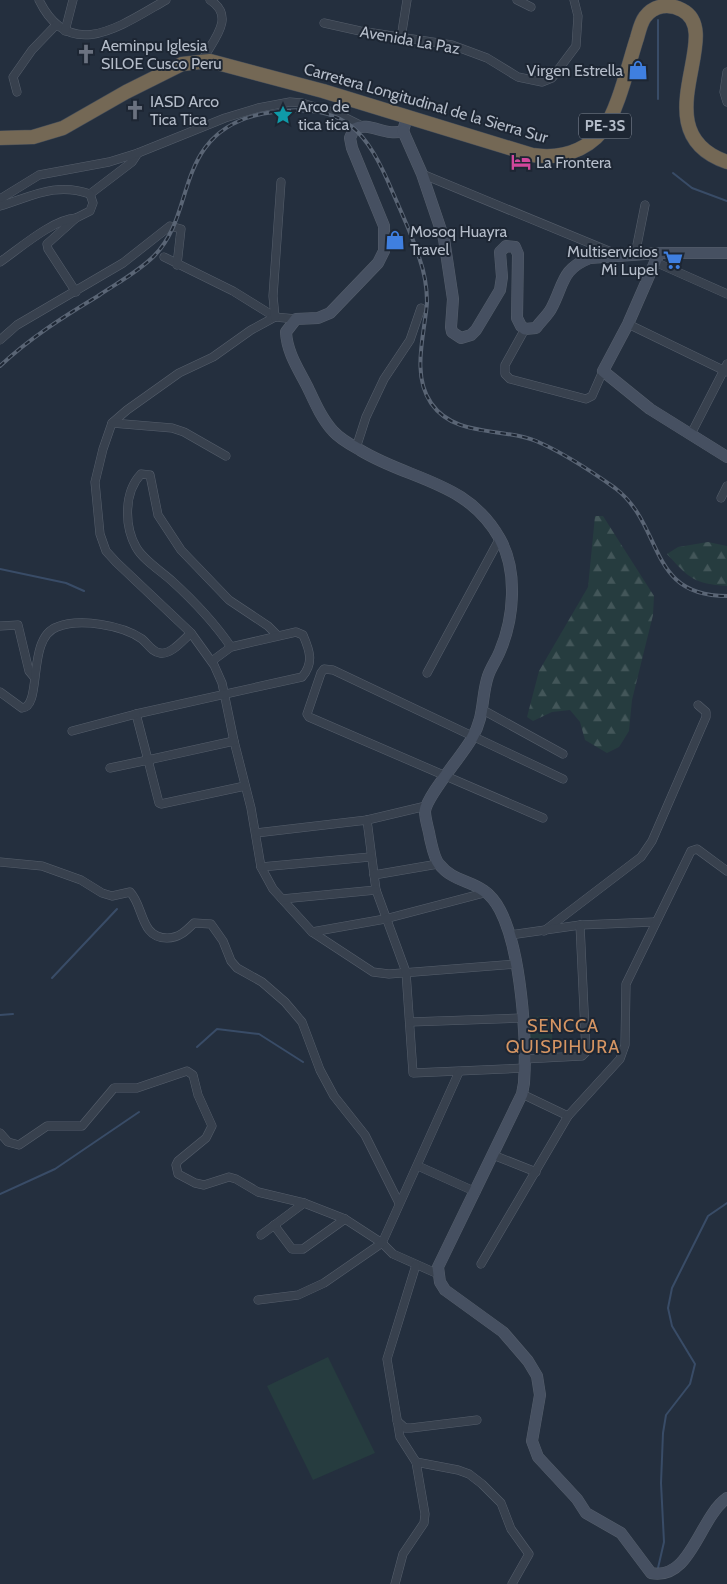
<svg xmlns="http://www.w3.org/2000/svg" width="727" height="1584" viewBox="0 0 727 1584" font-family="Cabin,sans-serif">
  <defs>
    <pattern id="forest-firs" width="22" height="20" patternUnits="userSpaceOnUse" patternTransform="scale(1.25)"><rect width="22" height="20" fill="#263c3f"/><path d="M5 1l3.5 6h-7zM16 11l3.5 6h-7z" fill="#435659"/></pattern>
  </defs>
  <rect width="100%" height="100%" fill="#242f3e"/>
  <g fill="url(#forest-firs)">
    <path d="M595 516H603L654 596 653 615 632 700 629 731 619 747 607 753 585 740 580 722 570 710 552 712 533 721 527 717 539 671 588 587Z"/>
    <path d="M708 542 727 546V586C694 584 689 578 667 554L678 547Z"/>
  </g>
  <g fill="#263c3f">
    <path d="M551 1016 553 1049 529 1050 528 1017Z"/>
    <path d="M328 1357 375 1453 313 1480 267 1386Z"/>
  </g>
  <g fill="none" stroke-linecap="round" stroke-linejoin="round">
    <g stroke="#394c67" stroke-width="2">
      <path d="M658 20V99"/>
      <path d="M673 173 692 188 727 201"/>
      <path d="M0 569 66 583 84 591"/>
      <path d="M52 978 117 909"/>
      <path d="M0 1015 13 1014"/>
      <path d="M197 1047 217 1029 259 1034 303 1062"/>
      <path d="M0 1194 55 1169 139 1112"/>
      <path d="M658 1568 664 1542 661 1483 663 1433 666 1415 690 1384 695 1364 672 1326 668 1308 672 1288 708 1216 727 1203"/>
    </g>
    <defs>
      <g id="street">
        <path d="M39 0C70 64 122 25 166 0"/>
        <path d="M517 0 531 7"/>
        <path d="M324 23 360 31 452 45 487 58 518 77 542 82 552 78 576 46 578 16 574 0"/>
        <path d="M65 31 73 0"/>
        <path d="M401 38 407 0"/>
        <path d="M202 61C212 41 237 17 210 0"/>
        <path d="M727 72 724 92 727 102"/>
        <path d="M17 92 13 77 32 50 56 25"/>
        <path d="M422 174 616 254"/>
        <path d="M90 194 132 162 138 153"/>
        <path d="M0 199 39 175 109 162 138 153 225 118 258 108 290 102 302 103 336 113 362 126"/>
        <path d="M0 206C33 196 56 182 90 194L93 203 90 211 76 218 47 244 48 249 76 292"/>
        <path d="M635 255 645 205"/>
        <path d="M164 257 233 291 275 317 296 319"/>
        <path d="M0 262C19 249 53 219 76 218"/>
        <path d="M655 262 727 294"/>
        <path d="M275 317 251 330 213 357 179 373 127 410 112 423 103 449 95 482 100 534 106 551 116 562 191 633 214 665 222 683 234 741 251 808 261 867 273 889 312 932 373 972 389 974 517 964"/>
        <path d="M275 317 273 296 281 182"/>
        <path d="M628 324 727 372"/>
        <path d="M525 329 505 365V374L510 379 586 399 592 396 603 371"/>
        <path d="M0 340 17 325 123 263 170 226 181 229 177 265"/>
        <path d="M112 423 172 428 184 432 226 456"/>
        <path d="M691 434 727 364"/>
        <path d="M356 448 366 417 384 379 410 340 421 308"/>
        <path d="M721 498 727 486"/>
        <path d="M0 626 18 625 29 671 34 677"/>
        <path d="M231 647C214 622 195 602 172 581 161 571 143 560 136 547 124 525 124 492 141 474L150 475 158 515 181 550 229 600 268 626 277 635"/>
        <path d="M212 661 231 647 296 632 303 635C310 651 314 663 302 677L136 714 148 760 234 741"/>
        <path d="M427 673 500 538"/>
        <path d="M0 692 22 708C43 707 26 638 57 627 80 618 122 625 142 639 148 644 152 652 160 653 171 655 183 640 191 633"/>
        <path d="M483 710 563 754"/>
        <path d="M72 731 136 714"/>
        <path d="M110 768 148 760 159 803 161 804 245 786"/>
        <path d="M543 818 309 717 307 714 321 673 324 669 333 670 563 779"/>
        <path d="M367 820 426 806"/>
        <path d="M256 833 367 820 376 890 406 972 413 1073 525 1068"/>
        <path d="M0 862 42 866 81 880 102 893 112 896 130 892C144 906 140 938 167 938 179 938 186 931 194 923L211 924 223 941 231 961 237 968 262 982 285 1002 302 1022 320 1070 334 1096 365 1135 399 1203"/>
        <path d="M261 867 370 857"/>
        <path d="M374 875 438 864"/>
        <path d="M282 899 376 890"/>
        <path d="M544 931 641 857 652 841 706 717V712L698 705"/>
        <path d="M312 932 385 919 488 892"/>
        <path d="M510 935 580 925 654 922"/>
        <path d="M410 1022 521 1018"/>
        <path d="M524 1059 582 1056 586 1052 580 925"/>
        <path d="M522 1094 568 1116"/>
        <path d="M0 1133 8 1142 19 1145 47 1126H82L114 1088H137L187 1071 193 1075 198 1095 212 1126 206 1138 178 1161 176 1165 178 1174 195 1183 204 1185 229 1177 236 1179 258 1192 304 1203 345 1219 382 1243 393 1254 438 1274"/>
        <path d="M493 1155 536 1172"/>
        <path d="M418 1166 476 1192"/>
        <path d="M274 1225 292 1249H303L345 1219"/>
        <path d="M261 1235 304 1203"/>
        <path d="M481 1264 568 1116 620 1059 625 1045 626 984 691 851 697 849 727 871"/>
        <path d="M258 1300 298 1295 324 1283 382 1243 459 1072"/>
        <path d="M397 1421 405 1428H411L477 1420"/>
        <path d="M416 1462 458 1470 469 1474 482 1484 501 1503 511 1529 529 1554 512 1584"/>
        <path d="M395 1584 403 1554 424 1523 425 1514 416 1462 400 1437 387 1359 416 1265"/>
      </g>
      <g id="secondary">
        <path d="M407 117 403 131C386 137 369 121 354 129L350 138 352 148 384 226V251L378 263 330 313 318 318 296 319 286 332C287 353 299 370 308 388 315 403 322 419 333 431 340 439 351 445 360 450 411 481 468 481 500 539 518 571 514 618 500 651 497 659 491 667 488 676 481 697 485 716 472 738 463 755 427 795 425 811 425 820 429 830 430 838 432 846 434 858 439 864 457 887 483 877 500 910 521 950 527 1037 524 1083L522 1094 438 1267 440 1282 445 1290 503 1332 528 1361 537 1376 540 1395 532 1441 538 1457 577 1499 586 1513 621 1533 651 1573C691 1581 699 1518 727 1498"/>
        <path d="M403 131 422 174 444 239 453 299 451 327 452 332 461 338 471 335 476 330 500 290 502 277 500 252 506 246 515 247 518 254 517 318 521 326 525 329 536 328C540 322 547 316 551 309 564 285 561 269 590 258L659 253H727"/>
        <path d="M659 253 628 324 603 371 650 409 727 457"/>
      </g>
      <path id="highway" d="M0 138 33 137 63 128 126 92 182 64 210 61 323 91 532 155C559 159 585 152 603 130 618 111 629 62 637 38 639 31 641 22 645 17 654 5 669 3 682 10 727 33 640 132 727 162"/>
    </defs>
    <use href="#street" stroke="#565f6c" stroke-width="9"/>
    <use href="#secondary" stroke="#565f6c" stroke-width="12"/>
    <use href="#highway" stroke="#434c59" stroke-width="15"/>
    <use href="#street" stroke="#38414e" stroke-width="8"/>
    <use href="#secondary" stroke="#465061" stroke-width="11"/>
    <use href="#highway" stroke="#746855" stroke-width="14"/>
    <defs>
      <path id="rail" d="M0 366C30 338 63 317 98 296 117 283 138 272 154 256 184 226 181 181 205 148 221 126 247 115 274 112 346 103 367 131 393 193 402 214 412 235 419 257 424 271 427 286 427 302 425 333 411 374 431 403 455 438 502 427 536 441 564 453 591 471 615 488 665 526 646 596 727 596"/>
    </defs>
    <use href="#rail" stroke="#5a6575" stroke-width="4"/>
    <use href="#rail" stroke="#1d2633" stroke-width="2" stroke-dasharray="5.5" stroke-linecap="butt"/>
  </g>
  <defs>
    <symbol id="church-bare" viewBox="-9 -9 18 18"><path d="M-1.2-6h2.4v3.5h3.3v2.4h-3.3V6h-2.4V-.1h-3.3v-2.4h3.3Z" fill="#6b7280" stroke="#1d2633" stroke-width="2.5" paint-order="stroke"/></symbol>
    <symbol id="shop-bare" viewBox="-9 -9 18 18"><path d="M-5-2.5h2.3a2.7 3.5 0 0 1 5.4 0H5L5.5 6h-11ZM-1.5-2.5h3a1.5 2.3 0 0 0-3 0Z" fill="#3f7fe0" stroke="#1d2633" stroke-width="2.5" paint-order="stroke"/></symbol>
    <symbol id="sight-bare" viewBox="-9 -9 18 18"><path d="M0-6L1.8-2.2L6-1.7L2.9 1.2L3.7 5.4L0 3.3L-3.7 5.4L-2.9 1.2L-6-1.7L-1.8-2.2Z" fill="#0f9aa8" stroke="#1d2633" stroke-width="2.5" paint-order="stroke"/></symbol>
    <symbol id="hotel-bare" viewBox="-9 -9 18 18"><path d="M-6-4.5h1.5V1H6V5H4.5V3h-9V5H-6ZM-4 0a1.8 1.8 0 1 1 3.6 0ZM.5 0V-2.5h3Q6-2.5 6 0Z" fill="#d1479c" stroke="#1d2633" stroke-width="2.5" paint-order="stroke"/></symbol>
    <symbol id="supermarket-bare" viewBox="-9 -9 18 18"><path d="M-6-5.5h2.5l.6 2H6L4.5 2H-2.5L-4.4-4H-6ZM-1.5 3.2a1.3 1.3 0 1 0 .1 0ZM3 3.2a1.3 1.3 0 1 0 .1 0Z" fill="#3f7fe0" stroke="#1d2633" stroke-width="2.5" paint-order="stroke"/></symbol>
  </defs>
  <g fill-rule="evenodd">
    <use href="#church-bare" x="72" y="40" width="28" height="28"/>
    <use href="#shop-bare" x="624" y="56" width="28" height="28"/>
    <use href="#church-bare" x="121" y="96" width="28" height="28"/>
    <use href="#sight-bare" x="269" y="101" width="28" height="28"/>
    <use href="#hotel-bare" x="507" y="148" width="28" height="28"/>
    <use href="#shop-bare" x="381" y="226" width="28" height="28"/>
    <use href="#supermarket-bare" x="659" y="246" width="28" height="28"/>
  </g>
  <g text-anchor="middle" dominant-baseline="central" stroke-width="4" stroke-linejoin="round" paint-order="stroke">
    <rect fill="#1d2633" stroke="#878f9c" stroke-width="1" x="579" y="113.5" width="52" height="25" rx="4"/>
    <g font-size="15" font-weight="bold" fill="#b4bcc9">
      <text x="605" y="126">PE-3S</text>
    </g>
    <g font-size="16" fill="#b4bcc9" stroke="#1d2633">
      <text transform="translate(410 40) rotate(10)">Avenida La Paz</text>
      <text transform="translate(426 103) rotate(16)">Carretera Longitudinal de la Sierra Sur</text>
    </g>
    <g font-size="16" fill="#b4bcc9" stroke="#1d2633" text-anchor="start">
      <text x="101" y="45">Aeminpu Iglesia<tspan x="101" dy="18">SILOE Cusco Peru</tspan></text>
      <text x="623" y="70" text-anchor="end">Virgen Estrella</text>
      <text x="150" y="101">IASD Arco<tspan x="150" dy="18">Tica Tica</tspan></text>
      <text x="298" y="106">Arco de<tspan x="298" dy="18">tica tica</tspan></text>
      <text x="536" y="162">La Frontera</text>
      <text x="410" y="231">Mosoq Huayra<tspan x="410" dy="18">Travel</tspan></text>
      <text x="658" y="251" text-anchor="end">Multiservicios<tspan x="658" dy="18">Mi Lupel</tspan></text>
    </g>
    <g font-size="18" letter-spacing="1" fill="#d59563" stroke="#1d2633">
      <text x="563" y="1026">SENCCA<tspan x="563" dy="21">QUISPIHURA</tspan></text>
    </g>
  </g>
</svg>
